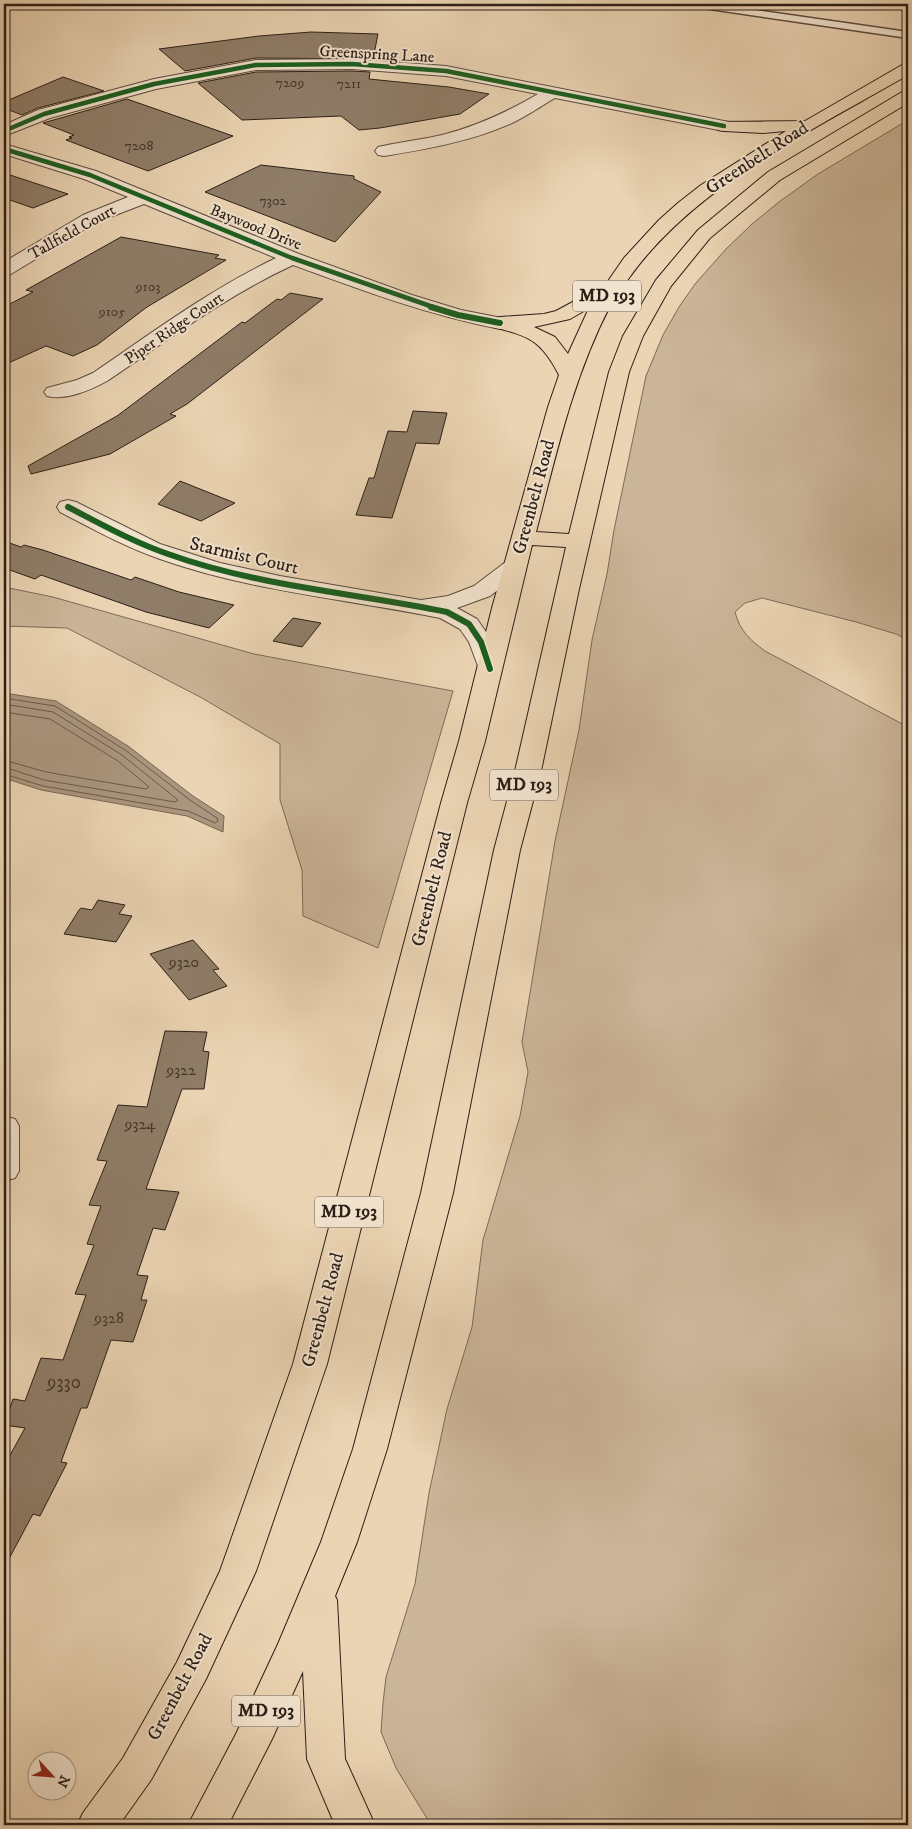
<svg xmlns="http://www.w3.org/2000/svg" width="912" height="1829" viewBox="0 0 912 1829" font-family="'IM FELL DW Pica',serif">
  <rect width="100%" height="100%" fill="#ebd4b3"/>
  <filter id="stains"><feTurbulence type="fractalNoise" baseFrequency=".004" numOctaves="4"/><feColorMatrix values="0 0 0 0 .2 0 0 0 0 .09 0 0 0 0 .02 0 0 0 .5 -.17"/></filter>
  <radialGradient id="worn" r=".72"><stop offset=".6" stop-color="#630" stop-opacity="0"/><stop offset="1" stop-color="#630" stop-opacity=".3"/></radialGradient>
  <g fill="#cbb598" stroke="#7c6a58">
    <path d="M908 120V640L896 634 856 622 762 598 745 603 735 612C740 631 750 640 765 651L908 727V1825H431L396 1768 381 1732 383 1703 386 1677 415 1584 429 1493 447 1409 472 1327 483 1240 520 1116 528 1072 522 1042 555 841 579 730 592 640 607 574 614 530 646 376 663 335 679 307 695 284 726 249 752 224 779 202 818 174Z"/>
    <path d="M4 587 53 597 254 654 453 691 378 948 303 916 302 870 280 800V744L202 698 67 628 4 626Z"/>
  </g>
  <path fill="#aa967e" stroke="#786655" d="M4 693 56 701 128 746 193 796 224 816 223 832 187 816 41 790 4 778Z"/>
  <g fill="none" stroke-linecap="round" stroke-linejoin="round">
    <g stroke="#6b5a4a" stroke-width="1">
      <path d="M4 698 55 706 125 750 190 800 217 818 218 821 215 823 188 811 43 786 4 774"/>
      <path d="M4 704 53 712 122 755 178 800 175 802 44 780 4 767"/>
      <path d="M4 712 50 719 118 761 149 787 146 789 46 772 4 760"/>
    </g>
  </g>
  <g fill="#8f7d68" stroke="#2c1f17">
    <path d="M311 32 378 34 373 59 256 58 185 71 159 49 259 36Z"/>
    <path d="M352 71 370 72 369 79 449 87 489 94 460 114 380 128 359 130 341 116 242 120 198 83 256 72Z"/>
    <path d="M63 77 104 91 38 108 22 115 4 108V102Z"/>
    <path d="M127 99 233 136 148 171 66 140 72 138 69 137 74 135 43 123Z"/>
    <path d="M261 165 354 176V179L381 192 335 242 205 192Z"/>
    <path d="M4 173 68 194 33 208 4 198Z"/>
    <path d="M121 237 219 255 215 258 226 260 147 307 97 345 73 356 46 346 4 365V307L33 292 26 290Z"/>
    <path d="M290 293 323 299 187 404 170 414 176 416 110 454 31 474 28 466 117 416 242 322 245 323 277 299 281 300Z"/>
    <path d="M413 411 447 413 439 444 416 443 392 518 356 515 369 478H374L388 431 407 432Z"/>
    <path d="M180 481 235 503 201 521 158 504Z"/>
    <path d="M4 541 21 547 24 545 43 550 131 580 135 577 179 592 234 605 209 628 146 612 41 575 35 579 4 568Z"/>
    <path d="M293 618 321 623 302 647 273 641Z"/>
    <path d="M98 900 125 905 119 914 132 916 116 942 64 934 79 910 81 908 92 910Z"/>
    <path d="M193 940 219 969 213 970 227 986 189 1000 150 954Z"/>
    <path d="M165 1031 207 1032 203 1051 209 1052 204 1089H182L146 1189 179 1192 165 1230 153 1228 137 1275 148 1276 141 1300H147L133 1342 111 1340 87 1408H81L61 1462 67 1463 40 1516 33 1514 4 1568V1466L25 1428 4 1425 13 1399 25 1401 41 1358 63 1360 86 1295 75 1294 94 1245 87 1244 101 1206 89 1205 107 1161 97 1160 118 1105 147 1107Z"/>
  </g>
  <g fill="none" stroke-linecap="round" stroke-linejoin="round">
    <defs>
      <path id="lane" d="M691 4H713L908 32V38L696 7Z"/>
      <g id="street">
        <path d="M352 59 446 66 724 121 730 122 732 126 730 130 724 131 555 98C541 106 527 116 512 123 472 141 427 149 384 156L378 155 375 151 378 147C399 142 421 140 442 135 477 126 507 112 538 94L446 76 352 69 256 70 156 89 50 118 4 136V125L38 110 154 79 256 60Z"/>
        <path d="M4 144 96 171 299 254 412 295 461 310 507 319 510 323 507 327 500 329C428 315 361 290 293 265 226 296 168 340 107 381 91 390 65 401 47 396L44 392 47 388 77 380 93 373C153 332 211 289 276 258L144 204 95 223 11 274 4 276V262L83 215 128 197 84 179 4 154Z"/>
        <path d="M68 500 76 502 160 544 220 563 280 576 421 600 448 596 474 586 507 561 515 559 523 561 526 566 523 571 490 596 457 608 477 619 493 642 502 669 499 674 490 676 481 674 469 642 460 629 440 618C347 599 250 591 160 559 125 547 93 529 60 512L57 507 60 502Z"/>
        <path d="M4 1116 15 1119 19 1126V1171L15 1178 4 1181Z"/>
      </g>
      <path id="primary" d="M908 63V75C813 130 694 186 629 278 623 287 615 296 610 306 573 377 556 455 536 532L569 534 609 372 623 336 656 280 698 230 768 172 902 92 908 91V103L780 180 710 238 671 286 643 336 629 372 579 589 541 771 520 850 453 1193 387 1449 357 1542 335 1596 337 1600 345 1759 375 1825H335L307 1759 303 1671 272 1739 228 1825H188L236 1734 278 1644 321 1542 353 1449 421 1193 494 850 515 771 566 547 532 545 485 741 467 803 327 1364 256 1571 206 1679 151 1780 119 1825H77L83 1813 123 1758 177 1662 220 1571 293 1364 441 803 459 741 492 608 548 407 559 375C541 340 529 336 493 327L490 323 493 319 500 317 544 314 556 311 606 284 624 258 659 220 678 203 701 185 786 131 763 133 724 131 718 130 716 126 718 122 805 121 902 65ZM589 308 568 354 555 337 534 327 570 319Z"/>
    </defs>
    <use href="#lane" stroke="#5c4c3e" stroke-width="3"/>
    <use href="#street" stroke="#5c4c3e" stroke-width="2"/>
    <use href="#primary" stroke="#2c1f17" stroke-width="2"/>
    <use href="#lane" fill="#f2e3ce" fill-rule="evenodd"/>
    <use href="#street" fill="#f2e3ce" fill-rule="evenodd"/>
    <use href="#primary" fill="#ebd4b3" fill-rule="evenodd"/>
    <defs>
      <g id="cycleway-far1">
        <path d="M4 131 44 114 154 84 256 65 352 64 446 71 724 126"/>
        <path d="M4 149 90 175 292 258 436 308"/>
      </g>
      <g id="cycleway">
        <path d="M431 307 458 315 500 323"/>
        <path d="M68 507C101 524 133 542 168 554 257 586 354 593 447 612L469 624 481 642 490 669"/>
      </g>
    </defs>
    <use href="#cycleway-far1" stroke="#f2e3ce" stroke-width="6"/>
    <use href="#cycleway" stroke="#f2e3ce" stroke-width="9"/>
    <use href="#cycleway-far1" stroke="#1b5e20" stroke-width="4.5"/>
    <use href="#cycleway" stroke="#1b5e20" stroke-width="6"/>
  </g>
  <g text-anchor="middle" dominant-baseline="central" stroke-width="4" stroke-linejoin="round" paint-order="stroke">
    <g font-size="14" fill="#45362b">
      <text x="290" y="83">7209</text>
      <text x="349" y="84">7211</text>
      <text x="139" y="146">7208</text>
      <text x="273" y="201">7302</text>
      <text x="148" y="287">9103</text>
      <text x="112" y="312">9105</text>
    </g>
    <g font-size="16" fill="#2c1f17" stroke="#f2e3ce">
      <text transform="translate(377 54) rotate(3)">Greenspring Lane</text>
      <text transform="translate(256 227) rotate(22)">Baywood Drive</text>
      <text transform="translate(72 232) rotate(-29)">Tallfield Court</text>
      <text transform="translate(174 328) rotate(-34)">Piper Ridge Court</text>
    </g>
    <g font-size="16" fill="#45362b">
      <text x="184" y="962">9320</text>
      <text x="181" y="1070">9322</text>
      <text x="140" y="1124">9324</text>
      <text x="109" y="1318">9328</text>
    </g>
    <g fill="#f2e3ce" stroke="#675a4e" stroke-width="1">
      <rect x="573" y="280.5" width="68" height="31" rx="4"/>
      <rect x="490" y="769.5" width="68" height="31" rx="4"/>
      <rect x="315" y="1196.5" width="68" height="31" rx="4"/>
      <rect x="232" y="1695.5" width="68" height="31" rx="4"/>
    </g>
    <g font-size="18" font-weight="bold" fill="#2c1f17">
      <text x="607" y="296">MD 193</text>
      <text x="524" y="785">MD 193</text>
      <text x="349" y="1212">MD 193</text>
      <text x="266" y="1711">MD 193</text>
    </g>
    <g font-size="19" fill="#2c1f17" stroke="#f2e3ce">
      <text transform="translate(757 158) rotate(-33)">Greenbelt Road</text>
      <text transform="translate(534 497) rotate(-75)">Greenbelt Road</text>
      <text transform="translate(244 556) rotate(13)">Starmist Court</text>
      <text transform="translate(432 889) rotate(-76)">Greenbelt Road</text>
      <text transform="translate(323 1310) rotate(-75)">Greenbelt Road</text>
      <text transform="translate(180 1687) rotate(-62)">Greenbelt Road</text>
    </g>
    <g font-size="19" fill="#45362b">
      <text x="64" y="1382">9330</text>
    </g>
  </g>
  <rect width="912" height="1829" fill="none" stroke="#ebd4b3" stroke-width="20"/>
  <rect x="5" y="5" width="902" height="1819" fill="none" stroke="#2c1f17" stroke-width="2.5"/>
  <rect x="10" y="10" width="892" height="1809" fill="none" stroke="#2c1f17"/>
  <g transform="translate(52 1776) rotate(116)"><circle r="24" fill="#f2e3ce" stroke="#a39585"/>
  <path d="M0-4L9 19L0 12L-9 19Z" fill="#8f2418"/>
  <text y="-8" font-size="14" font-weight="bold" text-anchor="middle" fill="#2c1f17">N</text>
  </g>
  <rect width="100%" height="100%" filter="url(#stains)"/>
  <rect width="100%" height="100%" fill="url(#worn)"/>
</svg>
